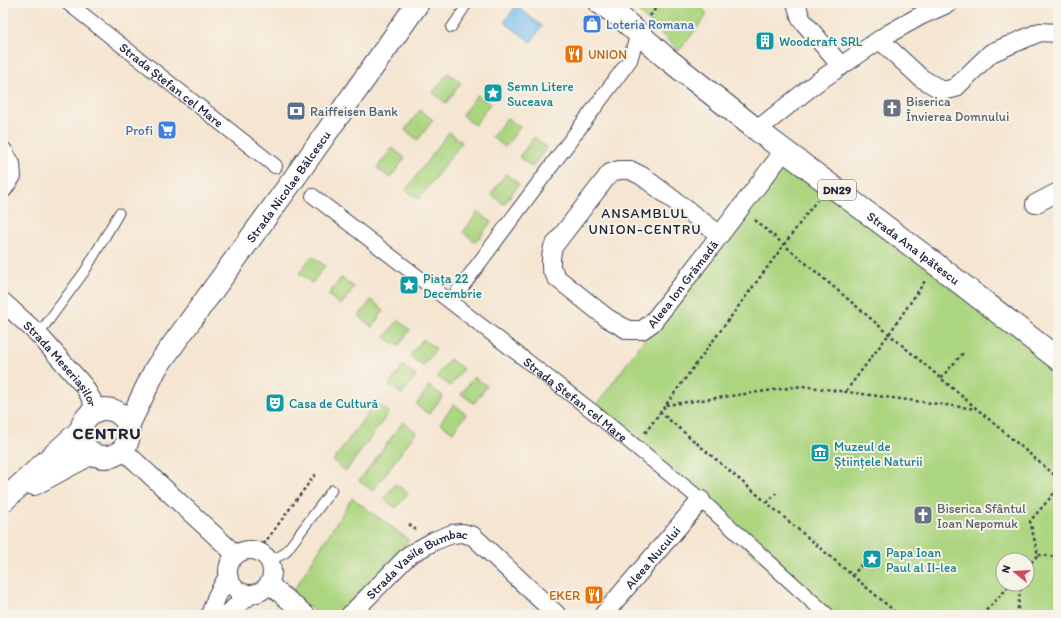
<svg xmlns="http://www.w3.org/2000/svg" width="1061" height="618" viewBox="0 0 1061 618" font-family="Itim,sans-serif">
  <rect width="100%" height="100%" fill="#f7f3e8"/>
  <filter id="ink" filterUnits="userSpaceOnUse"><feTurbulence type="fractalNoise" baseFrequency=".025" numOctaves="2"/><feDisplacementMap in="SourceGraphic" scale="8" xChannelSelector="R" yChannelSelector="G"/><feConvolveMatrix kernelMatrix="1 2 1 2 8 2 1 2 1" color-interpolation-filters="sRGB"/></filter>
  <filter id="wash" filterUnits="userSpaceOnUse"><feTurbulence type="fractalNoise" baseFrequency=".012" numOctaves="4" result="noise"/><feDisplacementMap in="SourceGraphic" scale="16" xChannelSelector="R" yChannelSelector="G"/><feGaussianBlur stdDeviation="0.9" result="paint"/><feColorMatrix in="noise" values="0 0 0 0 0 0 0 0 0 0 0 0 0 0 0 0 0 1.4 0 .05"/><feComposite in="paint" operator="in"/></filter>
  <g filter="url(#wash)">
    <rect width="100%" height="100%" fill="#f5e5d1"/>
    <g fill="#acd580" stroke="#677c5e" fill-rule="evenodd">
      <path d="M630 3H699L707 15 679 51Z"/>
      <path d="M448 73 461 83 446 103 433 93Z"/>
      <path d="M477 95 490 104 475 125 462 115Z"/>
      <path d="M420 110 433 120 418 140 405 130Z"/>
      <path d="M507 118 520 127 505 147 492 137Z"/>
      <path d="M449 132 462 142 419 199 406 190Z"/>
      <path d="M534 137 547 147 532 167 519 157Z"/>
      <path d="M392 148 405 158 390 178 377 168Z"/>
      <path d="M784 151 1058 360V615H823L592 411 741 208ZM1003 560H1027V584H1003Z"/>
      <path d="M506 174 519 184 504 204 491 194Z"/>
      <path d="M478 212 491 222 476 242 463 232Z"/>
      <path d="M312 256 325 266 312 283 299 273Z"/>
      <path d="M341 278 354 287 341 305 328 295Z"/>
      <path d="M371 300 384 310 372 327 359 316Z"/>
      <path d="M398 320 410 330 398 346 385 337Z"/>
      <path d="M423 339 436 349 423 366 410 356Z"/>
      <path d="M450 359 463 369 450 386 437 376Z"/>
      <path d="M403 366 416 376 402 394 389 385Z"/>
      <path d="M474 377 487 386 474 403 461 394Z"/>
      <path d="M429 386 443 396 429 414 416 405Z"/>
      <path d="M376 402 389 412 346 471 333 461Z"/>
      <path d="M454 404 466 414 453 432 440 423Z"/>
      <path d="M403 422 416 432 373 491 359 481Z"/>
      <path d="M395 484 408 493 396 508 384 499Z"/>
      <path d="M352 498 409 540 338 615H319L292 593Z"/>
    </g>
    <path fill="#73bdec" stroke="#4a7094" d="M516 6 542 26 531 42 504 22Z"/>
  </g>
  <g filter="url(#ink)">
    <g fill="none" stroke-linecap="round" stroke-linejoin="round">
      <defs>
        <g id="service">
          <path d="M451 28 468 3"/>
          <path d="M38 334 49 320 85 271 119 213"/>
          <path d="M270 561 285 553 332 490"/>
        </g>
        <g id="pedestrian">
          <path id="s1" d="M68 3 275 166"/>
          <path id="s2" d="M313 196 592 411 701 500 827 615"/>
          <path d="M451 301 630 60 638 33"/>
        </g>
        <g id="minor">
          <path d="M796 3 801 19 841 66"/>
          <path d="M880 40 921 78 943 91 955 88 991 53 1040 32 1058 33"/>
          <path d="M757 130 816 83 888 34 922 15 949 3"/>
          <path d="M3 151 11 164 12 176 3 189"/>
          <path d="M1035 204 1058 192"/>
          <path id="s3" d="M720 235 642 176 630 170H619L610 173 553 247 551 257V268L557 278 607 318 628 330H642L652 323 674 295 784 151"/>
          <path id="s4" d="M3 302 38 334 84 386 92 400 94 413"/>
          <path d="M122 449 236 555"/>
          <circle cx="250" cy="572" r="22"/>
          <path d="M269 584 306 615"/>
          <path d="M210 615 217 596 228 576"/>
          <path d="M227 615 237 605 250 595"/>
          <path id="s5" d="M350 615 409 555 434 541 452 534 462 533 473 536 557 615"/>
          <path id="s6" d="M603 615 701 500"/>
        </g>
        <g id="secondary">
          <circle cx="105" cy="433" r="24"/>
          <path id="s7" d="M128 426 156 368 293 180 418 3"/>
          <path d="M34 484 92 453"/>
          <path d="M3 501 82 429"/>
        </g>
        <g id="primary">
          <path id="s8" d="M600 3 619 16 665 57 757 130 937 265 1058 359"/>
        </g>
      </defs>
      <use href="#service" stroke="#423f52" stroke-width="11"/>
      <use href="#pedestrian" stroke="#423f52" stroke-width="16"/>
      <use href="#minor" stroke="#423f52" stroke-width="20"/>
      <use href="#secondary" stroke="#423f52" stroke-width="24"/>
      <use href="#primary" stroke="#423f52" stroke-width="24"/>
      <g stroke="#423f52" stroke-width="2.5" stroke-dasharray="3 3" stroke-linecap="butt">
        <path d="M650 16 658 5 656 3"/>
        <path d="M755 220 1058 478"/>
        <path d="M941 378 963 353"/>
        <path d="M846 391 889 334 925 281"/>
        <path d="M666 405 802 386 976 409"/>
        <path d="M660 412 899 615"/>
        <path d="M645 433 817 200"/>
        <path d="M1058 489 1030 521 1038 555 1058 557"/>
        <path d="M767 503 776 493"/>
        <path d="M409 524 416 530"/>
        <path d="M260 549 317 472"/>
        <path d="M1027 567 1038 555"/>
        <path d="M852 576 864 562"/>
        <path d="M982 615 1011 584"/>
        <path d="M1017 615 1021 584"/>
      </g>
      <use href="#service" stroke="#fff" stroke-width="9"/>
      <use href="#pedestrian" stroke="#fff" stroke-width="14"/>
      <use href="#minor" stroke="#fff" stroke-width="18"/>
      <use href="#secondary" stroke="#fff" stroke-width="22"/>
      <use href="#primary" stroke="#fff" stroke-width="22"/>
    </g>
  </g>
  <defs>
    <symbol id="shop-square" viewBox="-11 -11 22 22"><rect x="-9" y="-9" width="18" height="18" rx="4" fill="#3f7fe0" stroke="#f7f3e8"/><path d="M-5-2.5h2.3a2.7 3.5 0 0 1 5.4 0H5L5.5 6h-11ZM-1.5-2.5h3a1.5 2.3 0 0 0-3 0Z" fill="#fff"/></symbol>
    <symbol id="building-square" viewBox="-11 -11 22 22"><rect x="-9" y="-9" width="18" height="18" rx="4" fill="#0f9aa8" stroke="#f7f3e8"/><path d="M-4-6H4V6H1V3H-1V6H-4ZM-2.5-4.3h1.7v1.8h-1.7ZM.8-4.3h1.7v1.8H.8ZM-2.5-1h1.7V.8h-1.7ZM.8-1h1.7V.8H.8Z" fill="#fff"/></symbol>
    <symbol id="restaurant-square" viewBox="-11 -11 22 22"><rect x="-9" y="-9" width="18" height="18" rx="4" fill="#e8710a" stroke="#f7f3e8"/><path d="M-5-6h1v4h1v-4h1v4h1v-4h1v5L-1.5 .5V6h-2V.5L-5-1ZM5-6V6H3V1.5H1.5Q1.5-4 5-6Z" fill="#fff"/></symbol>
    <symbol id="sight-square" viewBox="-11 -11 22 22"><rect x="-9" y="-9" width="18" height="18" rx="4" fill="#0f9aa8" stroke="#f7f3e8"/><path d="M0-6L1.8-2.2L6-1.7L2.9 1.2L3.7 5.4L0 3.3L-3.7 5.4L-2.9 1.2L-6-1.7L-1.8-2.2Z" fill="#fff"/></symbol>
    <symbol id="church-square" viewBox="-11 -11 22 22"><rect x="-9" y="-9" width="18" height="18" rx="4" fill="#6b7280" stroke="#f7f3e8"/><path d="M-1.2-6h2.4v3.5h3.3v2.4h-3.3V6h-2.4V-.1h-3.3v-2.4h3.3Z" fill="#fff"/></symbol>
    <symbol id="bank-square" viewBox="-11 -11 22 22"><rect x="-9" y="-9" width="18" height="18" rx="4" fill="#5c6f8a" stroke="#f7f3e8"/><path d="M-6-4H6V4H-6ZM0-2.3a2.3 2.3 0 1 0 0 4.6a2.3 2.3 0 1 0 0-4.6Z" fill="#fff"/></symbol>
    <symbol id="supermarket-square" viewBox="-11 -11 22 22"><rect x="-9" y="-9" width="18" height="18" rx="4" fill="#3f7fe0" stroke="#f7f3e8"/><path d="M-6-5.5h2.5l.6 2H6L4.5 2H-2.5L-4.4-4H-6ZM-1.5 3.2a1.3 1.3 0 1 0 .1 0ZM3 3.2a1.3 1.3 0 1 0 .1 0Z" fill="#fff"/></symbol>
    <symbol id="theatre-square" viewBox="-11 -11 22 22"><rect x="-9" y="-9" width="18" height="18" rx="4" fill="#0f9aa8" stroke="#f7f3e8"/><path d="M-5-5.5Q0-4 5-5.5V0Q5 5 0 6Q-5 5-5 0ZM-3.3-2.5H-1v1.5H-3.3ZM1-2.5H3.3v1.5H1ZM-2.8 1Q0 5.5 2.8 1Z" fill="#fff"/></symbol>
    <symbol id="museum-square" viewBox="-11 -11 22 22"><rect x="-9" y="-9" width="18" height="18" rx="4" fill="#0f9aa8" stroke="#f7f3e8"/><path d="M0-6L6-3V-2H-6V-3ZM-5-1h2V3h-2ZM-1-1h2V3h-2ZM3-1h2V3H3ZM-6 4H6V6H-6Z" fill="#fff"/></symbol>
  </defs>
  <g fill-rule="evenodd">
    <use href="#shop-square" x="581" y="13" width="22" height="22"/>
    <use href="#building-square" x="754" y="30" width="22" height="22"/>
    <use href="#restaurant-square" x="563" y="43" width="22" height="22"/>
    <use href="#sight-square" x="482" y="82" width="22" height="22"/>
    <use href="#church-square" x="881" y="97" width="22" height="22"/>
    <use href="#bank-square" x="285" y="100" width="22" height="22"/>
    <use href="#supermarket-square" x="156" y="119" width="22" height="22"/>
    <use href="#sight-square" x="398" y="274" width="22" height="22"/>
    <use href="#theatre-square" x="264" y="392" width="22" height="22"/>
    <use href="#museum-square" x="809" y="442" width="22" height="22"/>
    <use href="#church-square" x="912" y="504" width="22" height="22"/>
    <use href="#sight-square" x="861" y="548" width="22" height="22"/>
    <use href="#restaurant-square" x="583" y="584" width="22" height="22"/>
  </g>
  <g text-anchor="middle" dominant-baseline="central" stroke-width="4" stroke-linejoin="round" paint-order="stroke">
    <rect fill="#f7f3e8" stroke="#62616f" stroke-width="1" x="818" y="180" width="38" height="20" rx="3"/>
    <g font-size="12" font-weight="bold" fill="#22223b">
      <text x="837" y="190">DN29</text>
    </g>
    <g font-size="13" fill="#366cbe" stroke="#f7f3e8" text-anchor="start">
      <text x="606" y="24">Loteria Romana</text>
      <text x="153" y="130" text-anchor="end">Profi</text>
    </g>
    <g font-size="13" fill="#0d838f" stroke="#f7f3e8" text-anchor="start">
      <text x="779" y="41">Woodcraft SRL</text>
      <text x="507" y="86">Semn Litere<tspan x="507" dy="15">Suceava</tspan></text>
      <text x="423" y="278">Piața 22<tspan x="423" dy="15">Decembrie</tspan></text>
      <text x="289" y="403">Casa de Cultură</text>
      <text x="834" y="446">Muzeul de<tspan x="834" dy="15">Științele Naturii</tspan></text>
      <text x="886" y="552">Papa Ioan<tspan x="886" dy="15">Paul al II-lea</tspan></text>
    </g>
    <g font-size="13" fill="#c56008" stroke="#f7f3e8" text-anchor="start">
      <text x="588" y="54">UNION</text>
      <text x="580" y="595" text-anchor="end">EKER</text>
    </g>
    <g font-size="13" fill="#22223b" stroke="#f7f3e8">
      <text stroke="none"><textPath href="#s1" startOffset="132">Strada Ștefan cel Mare</textPath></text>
      <text stroke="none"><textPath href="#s7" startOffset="289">Strada Nicolae Bălcescu</textPath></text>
      <text stroke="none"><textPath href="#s8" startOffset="398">Strada Ana Ipătescu</textPath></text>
      <text stroke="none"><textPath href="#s3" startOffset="422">Aleea Ion Grămadă</textPath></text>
      <text stroke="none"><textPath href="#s4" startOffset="85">Strada Meseriașilor</textPath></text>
      <text stroke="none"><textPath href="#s2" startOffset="332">Strada Ștefan cel Mare</textPath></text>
      <text stroke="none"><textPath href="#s6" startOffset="76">Aleea Nucului</textPath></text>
      <text stroke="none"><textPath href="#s5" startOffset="87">Strada Vasile Bumbac</textPath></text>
    </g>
    <g font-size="13" fill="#5b616d" stroke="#f7f3e8" text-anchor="start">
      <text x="906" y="101">Biserica<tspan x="906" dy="15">Învierea Domnului</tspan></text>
      <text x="937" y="508">Biserica Sfântul<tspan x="937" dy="15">Ioan Nepomuk</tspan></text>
    </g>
    <g font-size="13" fill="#4e5e75" stroke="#f7f3e8" text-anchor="start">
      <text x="310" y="111">Raiffeisen Bank</text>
    </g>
    <g font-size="14" letter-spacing="1" fill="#22223b" stroke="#f7f3e8">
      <text x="645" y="213">ANSAMBLUL<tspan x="645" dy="16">UNION-CENTRU</tspan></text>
    </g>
    <g font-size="17" font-weight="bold" letter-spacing="1" fill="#22223b" stroke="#f7f3e8">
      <text x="107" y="433">CENTRU</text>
    </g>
  </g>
  <rect width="1061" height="618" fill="none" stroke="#f7f3e8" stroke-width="16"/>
  <g transform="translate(1015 572) rotate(288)"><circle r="19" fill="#f7f3e8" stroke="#a29fa3"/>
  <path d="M0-3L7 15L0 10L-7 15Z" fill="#d1495b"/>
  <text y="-6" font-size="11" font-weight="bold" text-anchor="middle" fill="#22223b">N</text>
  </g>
</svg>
